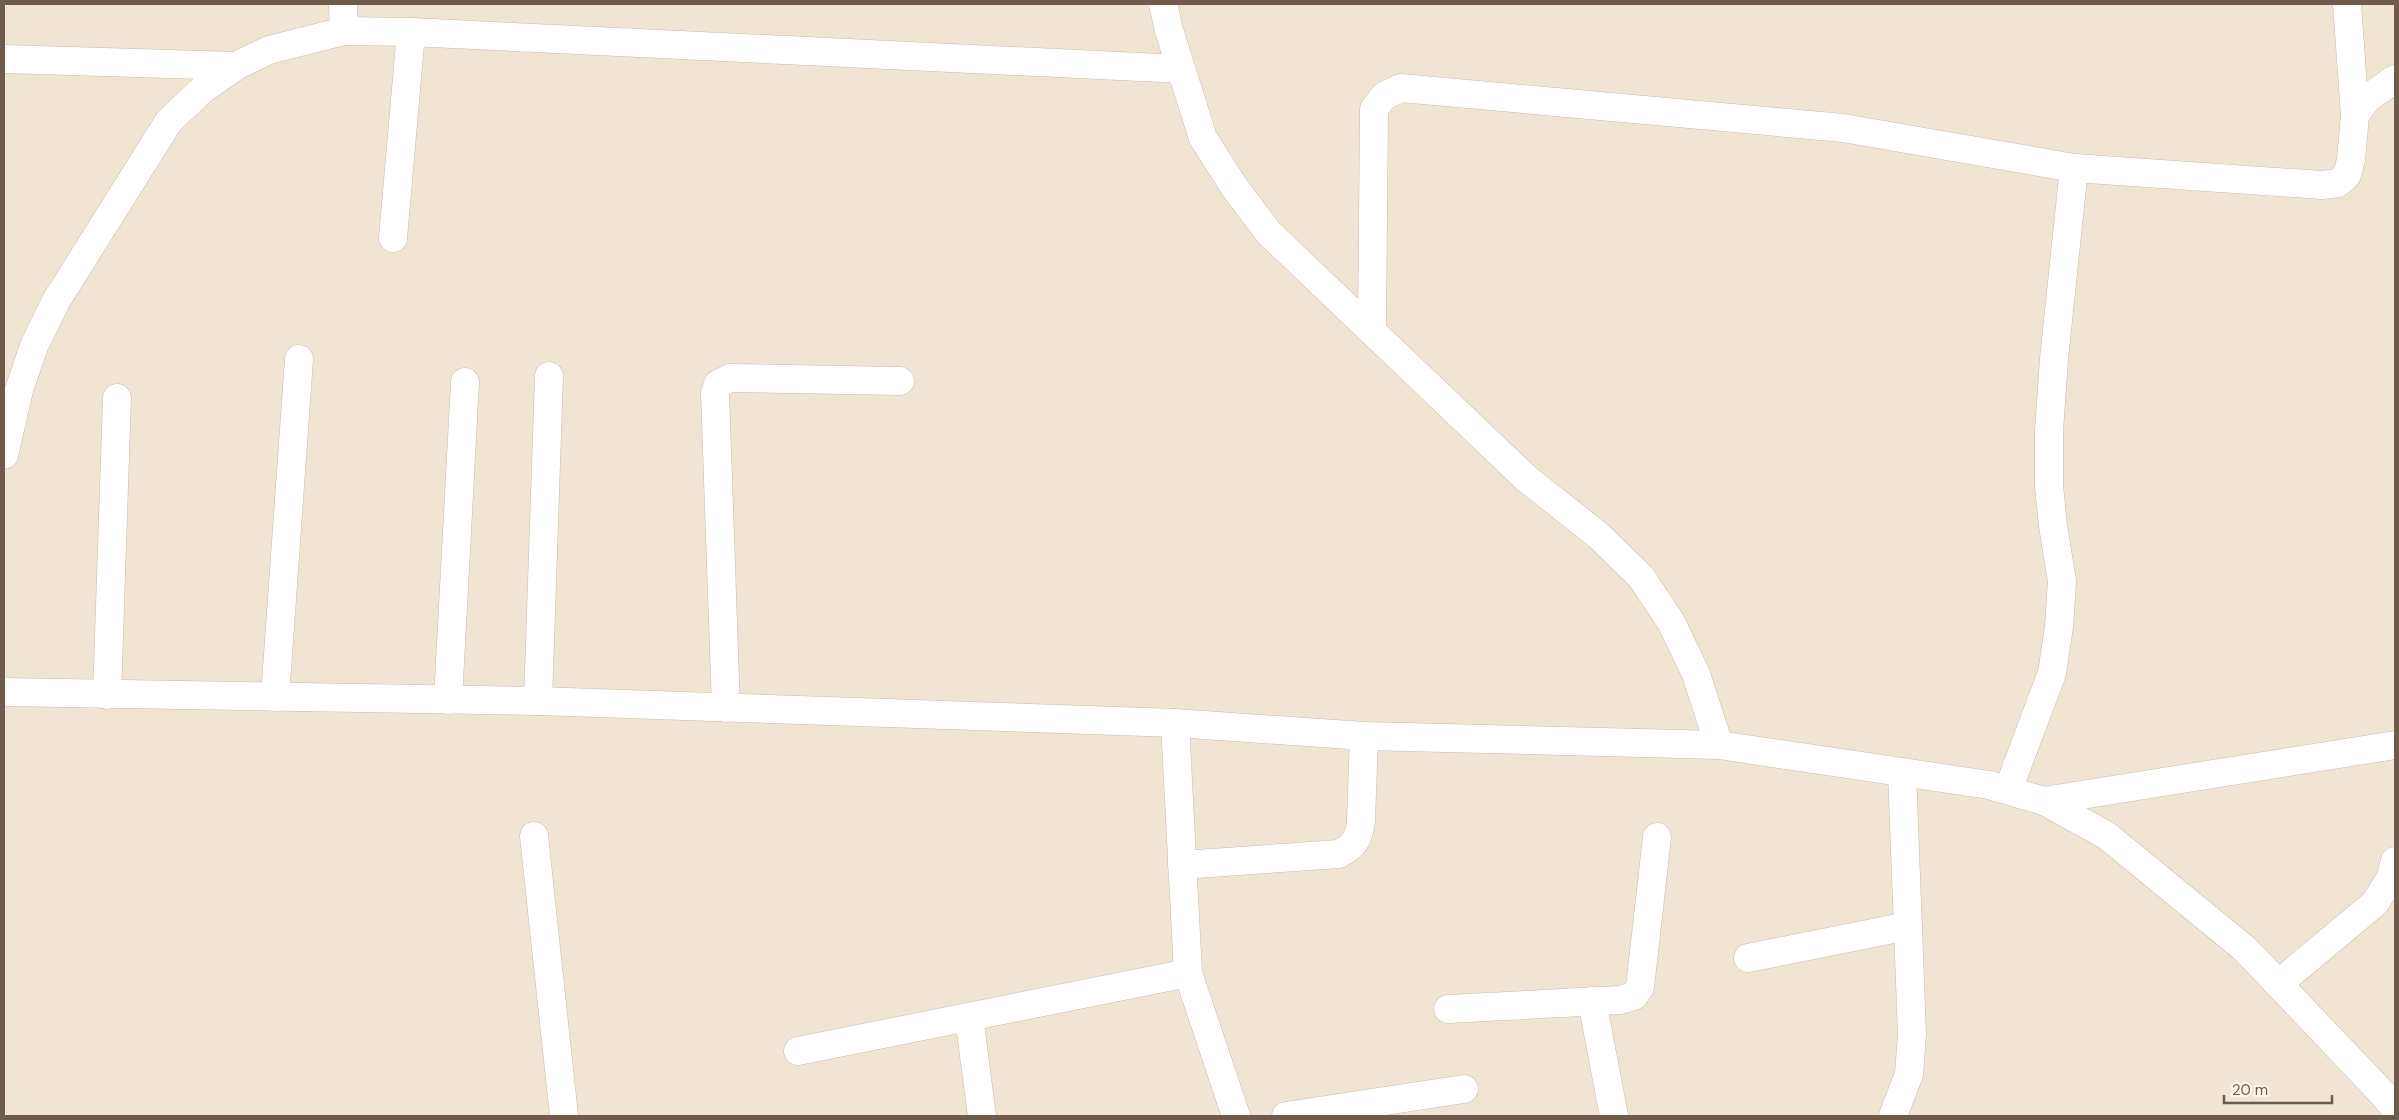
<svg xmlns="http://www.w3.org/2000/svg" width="2399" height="1120" viewBox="0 0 2399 1120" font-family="'DM Sans',sans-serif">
  <rect width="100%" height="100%" fill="#f9f2e3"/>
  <rect fill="#f0e4d3" x="4" y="4" width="2391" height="1112"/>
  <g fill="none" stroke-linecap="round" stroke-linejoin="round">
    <defs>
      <g id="street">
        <path d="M343 4 344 31"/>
        <path d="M1163 4 1169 30 1203 138 1235 188 1269 233 1527 479 1599 536 1641 577 1671 622 1696 674 1719 745"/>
        <path d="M2347 4 2355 115"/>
        <path d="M4 59 236 66"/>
        <path d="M393 238 411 32"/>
        <path d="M1372 330 1374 109 1384 96 1401 88 1843 128 2074 168 2322 185 2338 183 2347 175 2351 160 2355 115 2368 98 2395 79"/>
        <path d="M4 455 19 390 34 346 56 301 169 121 203 89 236 66 269 50 344 31 411 32 1181 69"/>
        <path d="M4 692 538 701 1175 723 1364 736 1719 745 1989 785 2044 801 2106 835 2245 949 2383 1094 2395 1109"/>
        <path d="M107 695 117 398"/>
        <path d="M275 697 299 359"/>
        <path d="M448 700 465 382"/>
        <path d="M538 701 549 376"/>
        <path d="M726 708 715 393 718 384 730 378 900 381"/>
        <path d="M1175 723 1188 973 1236 1116"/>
        <path d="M2008 790 2052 673 2059 627 2062 581 2053 526 2049 486V431L2054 359 2074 168"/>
        <path d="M2044 801 2395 745"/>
        <path d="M534 836 564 1116"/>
        <path d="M1182 865 1339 854C1354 846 1359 839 1361 821L1364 736"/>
        <path d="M1748 958 1908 926"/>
        <path d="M2278 984 2375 903 2390 879 2395 861"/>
        <path d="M1592 1001 1614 1116"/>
        <path d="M1448 1009 1620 1000 1634 996 1640 987 1657 837"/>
        <path d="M969 1017 982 1116"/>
        <path d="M798 1051 1188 973"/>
        <path d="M1286 1116 1464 1089"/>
        <path d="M1893 1116 1909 1074 1912 1034 1902 772"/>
      </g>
    </defs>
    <use href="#street" stroke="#c9baab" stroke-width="29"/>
    <use href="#street" stroke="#fff" stroke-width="28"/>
  </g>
  <rect width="2399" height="1120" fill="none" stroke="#6f5b4c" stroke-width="10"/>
  <path d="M2224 1095v8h108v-8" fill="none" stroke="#6f5b4c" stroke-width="2.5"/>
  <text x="2232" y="1095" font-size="15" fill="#6f5b4c" stroke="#fdf6e9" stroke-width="4" paint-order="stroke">20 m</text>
</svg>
